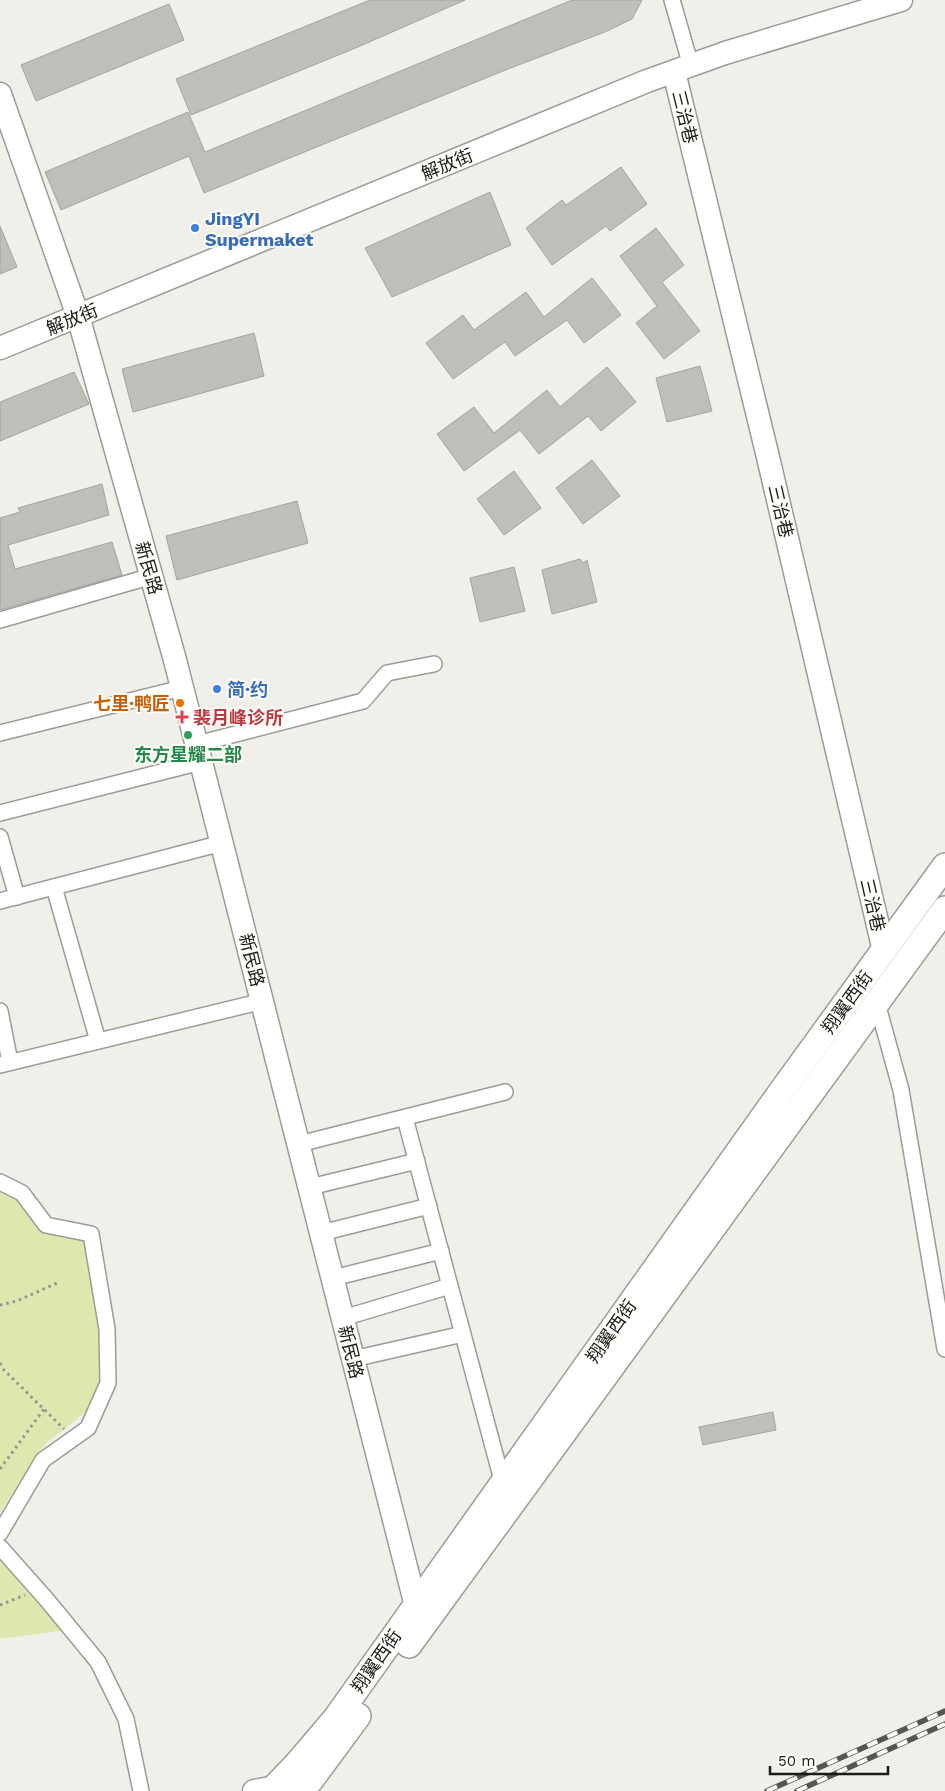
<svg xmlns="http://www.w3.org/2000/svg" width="945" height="1791" viewBox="0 0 945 1791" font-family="'Work Sans','Noto Sans SC',sans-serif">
  <rect width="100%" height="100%" fill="#f1efea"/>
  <g fill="#dee7ae">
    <path d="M0 1182 28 1195 50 1232 91 1234 107 1329 100 1401 44 1445 0 1512Z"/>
    <path d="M0 1548 61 1631 0 1639Z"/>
  </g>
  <g fill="#bfbeb8" stroke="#a4a39e">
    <path d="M370 0H465L358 47 191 115 176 79Z"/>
    <path d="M572 0H642L632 19 605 32 508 69 204 193 189 156 61 210 45 172 188 112 205 152Z"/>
    <path d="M169 4 184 40 36 101 21 65Z"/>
    <path d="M621 167 647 204 610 231 606 226 552 265 526 228 562 200 566 205Z"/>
    <path d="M490 192 511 245 392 297 365 248Z"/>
    <path d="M0 226 17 267 0 274Z"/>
    <path d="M656 228 684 265 662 282 700 331 664 359 636 323 657 306 620 256Z"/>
    <path d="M592 278 621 315 584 343 567 320 515 356 505 342 453 379 426 343 463 315 474 330 526 292 544 317Z"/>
    <path d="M254 333 264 376 133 412 122 369Z"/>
    <path d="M700 366 712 411 667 422 656 378Z"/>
    <path d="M607 367 636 402 601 431 588 416 539 454 520 430 464 471 437 434 474 407 494 433 547 390 560 407Z"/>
    <path d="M74 372 89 404 0 441V402Z"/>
    <path d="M592 460 620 496 583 524 556 488Z"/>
    <path d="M514 471 541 508 504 535 477 499Z"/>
    <path d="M102 484 109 515 8 545 15 569 112 542 122 575 0 610V518L20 512 18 508Z"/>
    <path d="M297 501 308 543 177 580 166 536Z"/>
    <path d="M580 559 583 563 587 560 597 602 552 614 542 570Z"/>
    <path d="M514 567 525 611 480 622 470 578Z"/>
    <path d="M773 1412 776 1430 703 1445 699 1427Z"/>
  </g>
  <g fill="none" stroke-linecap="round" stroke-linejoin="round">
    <defs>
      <g id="street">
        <path d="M672 0 691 66"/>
        <path d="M0 620 152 576"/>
        <path d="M0 733 182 688"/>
        <path d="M197 744 363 701 387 673 434 664"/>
        <path d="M0 813 201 762"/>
        <path d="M0 837 17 897"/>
        <path d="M54 887 98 1041"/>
        <path d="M0 901 222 843"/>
        <path d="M877 1003 901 1090 945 1349"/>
        <path d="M0 1011 10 1062"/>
        <path d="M0 1065 263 1001"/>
        <path d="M405 1118 503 1484"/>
        <path d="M299 1144 505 1092"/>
        <path d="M0 1182 22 1193 46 1225 91 1234 107 1329 108 1383 88 1428 43 1460 0 1533"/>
        <path d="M310 1187 417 1161"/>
        <path d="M321 1233 429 1206"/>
        <path d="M333 1278 441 1251"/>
        <path d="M343 1318 450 1286"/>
        <path d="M353 1359 463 1334"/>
        <path d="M0 1547 47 1600 98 1662 126 1719 141 1791"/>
      </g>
      <g id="secondary">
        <path d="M674 72 767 453 884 951"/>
        <path d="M0 94 78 316 175 660 416 1606"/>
        <path d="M0 348 647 81 725 53 901 0"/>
        <path d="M254 1791 289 1785"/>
      </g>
      <g id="primary">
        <path d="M409 1645 945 909"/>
        <path d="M271 1791 296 1765 336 1718 781 1092 945 866"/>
        <path d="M300 1791 310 1781 358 1716"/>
      </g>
    </defs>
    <use href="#street" stroke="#9d9b96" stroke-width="18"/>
    <use href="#secondary" stroke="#9d9b96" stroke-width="25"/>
    <use href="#primary" stroke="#9d9b96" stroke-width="28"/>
    <g stroke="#94938f" stroke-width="3" stroke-dasharray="2.5 4" stroke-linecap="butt">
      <path d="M0 1305 17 1301 57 1283"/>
      <path d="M0 1363 4 1370 64 1429"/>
      <path d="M0 1469 44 1409"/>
      <path d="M0 1605 25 1595"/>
    </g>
    <use href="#street" stroke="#fff" stroke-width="15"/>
    <use href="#secondary" stroke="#fff" stroke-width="22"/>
    <use href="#primary" stroke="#fff" stroke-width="25"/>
    <defs>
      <g id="rail">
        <path d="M767 1791 945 1711"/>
        <path d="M797 1791 945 1724"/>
      </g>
    </defs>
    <use href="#rail" stroke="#565552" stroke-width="5.5"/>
    <use href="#rail" stroke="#fefdf7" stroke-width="4" stroke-dasharray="11" stroke-linecap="butt"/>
  </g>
  <g fill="#3f7fe0" stroke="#fefdf7" stroke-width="2">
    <circle cx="195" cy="228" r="5"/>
    <circle cx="217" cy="689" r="5"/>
  </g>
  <circle fill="#e8710a" stroke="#fefdf7" stroke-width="2" cx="180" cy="703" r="5"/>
  <path fill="#e0444e" stroke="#fefdf7" stroke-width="2" d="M179.5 709.5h5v5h5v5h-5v5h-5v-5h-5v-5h5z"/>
  <circle fill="#2e9e5b" stroke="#fefdf7" stroke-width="2" cx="188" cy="735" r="5"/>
  <g text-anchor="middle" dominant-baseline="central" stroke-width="4" stroke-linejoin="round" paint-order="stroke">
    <g font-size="18" fill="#1b1b19" stroke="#fefdf7">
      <text transform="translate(685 117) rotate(76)">三治巷</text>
      <text transform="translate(447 164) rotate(-22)">解放街</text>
      <text transform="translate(72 319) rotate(-22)">解放街</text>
      <text transform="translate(781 511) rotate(77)">三治巷</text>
      <text transform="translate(149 568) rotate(74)">新民路</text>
      <text transform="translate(873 905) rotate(77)">三治巷</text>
      <text transform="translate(252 960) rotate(76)">新民路</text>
      <text transform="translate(847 1002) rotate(-54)">翔翼西街</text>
      <text transform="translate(611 1331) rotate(-55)">翔翼西街</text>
      <text transform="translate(351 1352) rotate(76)">新民路</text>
      <text transform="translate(376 1661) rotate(-55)">翔翼西街</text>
    </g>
    <g font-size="18" font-weight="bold" fill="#366cbe" stroke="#fefdf7" text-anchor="start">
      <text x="205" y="218">JingYI<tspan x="205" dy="21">Supermaket</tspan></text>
      <text x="227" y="689">简·约</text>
    </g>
    <g font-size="18" font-weight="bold" fill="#c56008" stroke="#fefdf7" text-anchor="end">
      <text x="170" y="703">七里·鸭匠</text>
    </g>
    <g font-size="18" font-weight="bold" fill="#be3a42" stroke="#fefdf7" text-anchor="start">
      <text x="193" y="717">裴月峰诊所</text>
    </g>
    <g font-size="18" font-weight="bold" fill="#27864d" stroke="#fefdf7">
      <text x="188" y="754">东方星耀二部</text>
    </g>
  </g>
  <path d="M770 1766v8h118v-8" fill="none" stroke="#1b1b19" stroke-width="2.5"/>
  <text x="778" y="1766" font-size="15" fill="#1b1b19" stroke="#fefdf7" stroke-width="4" paint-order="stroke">50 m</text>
</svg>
